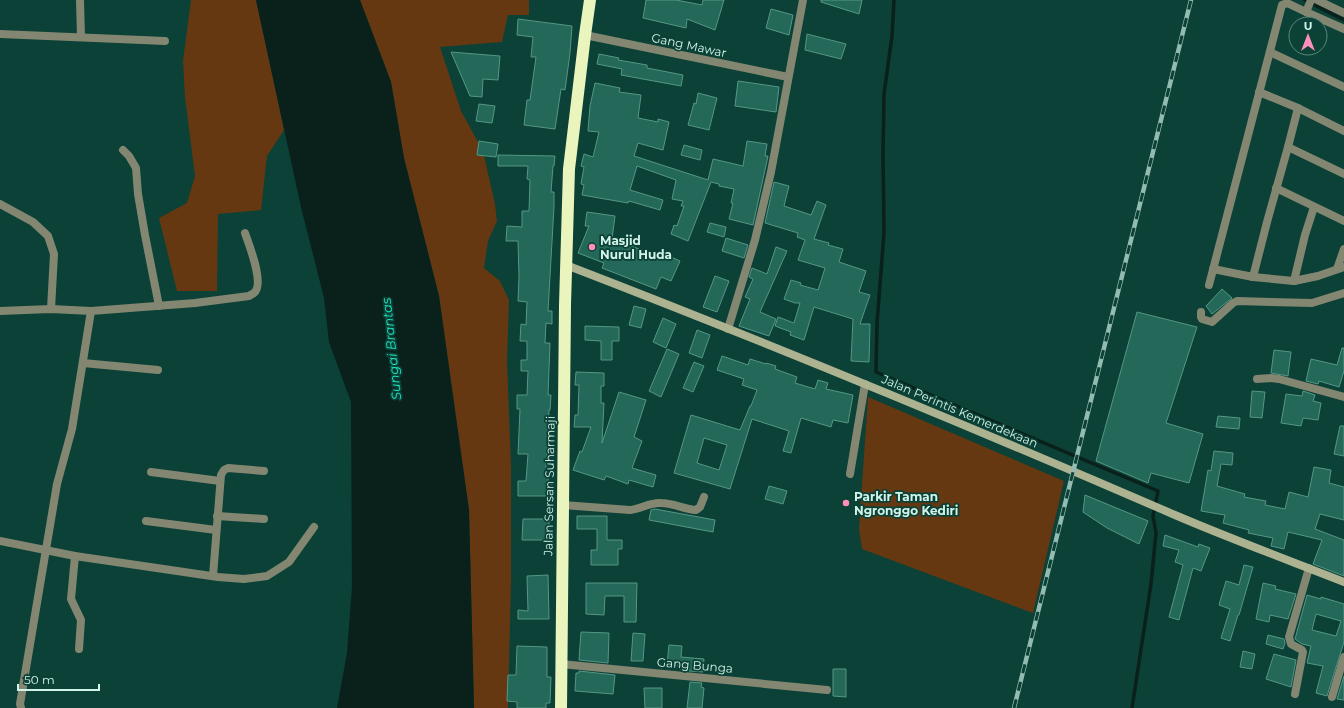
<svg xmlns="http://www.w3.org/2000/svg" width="1344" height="708" viewBox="0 0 1344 708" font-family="Montserrat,sans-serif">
  <rect width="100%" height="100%" fill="#0b4136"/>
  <g fill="#663811">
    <path d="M191 0H256L284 130 267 156 261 210 218 214 217 291H177L159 218 187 203 195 176 185 97 183 61Z"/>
    <path d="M360 0H529V15H508L502 42 440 47 461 111 483 151 495 204 497 221 488 241 484 268 500 281 509 300 507 361 511 465V581L508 708H474L469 510 439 296 404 158 391 82Z"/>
    <path d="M868 397 1064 481 1033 613 862 549 859 529Z"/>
  </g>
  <path fill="#09201b" d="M256 0H360L391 82 404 158 439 296 469 510 474 708H337L347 653 352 587 351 402 329 342 324 298 301 207Z"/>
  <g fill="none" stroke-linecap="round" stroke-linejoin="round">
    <g stroke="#09201b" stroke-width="3.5">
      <path d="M894 0 892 36 884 94 883 154 884 233 877 323 876 372 1158 491 1153 516 1156 533 1151 584 1132 708"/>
      <path d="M1305 0 1344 20"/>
    </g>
  </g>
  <g fill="#246859" stroke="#559786" fill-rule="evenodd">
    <path d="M646 0H676L702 5 703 0H724L715 30 687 19 686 28 643 18Z"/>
    <path d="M821 0H862L859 14 821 2Z"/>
    <path d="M771 9 793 15 789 35 766 28Z"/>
    <path d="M518 19 572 26 570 53 565 90 561 89 555 129 524 125 527 100H530L536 57H531L533 37 517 35Z"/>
    <path d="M807 34 846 44 841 59 805 50Z"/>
    <path d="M451 52 500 56 498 80 483 79 482 97 470 96Z"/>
    <path d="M599 54 619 58 618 60 647 65V68L683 75 681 86 621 75 622 69 597 64Z"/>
    <path d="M738 81 779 87 776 112 735 106Z"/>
    <path d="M595 83 620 88 619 92 641 95 638 118 658 122V119L669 122 663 150 638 143 634 156 708 180 713 159 743 166 747 141 767 144 765 156H768L753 225 729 219 733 203H731L734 189 719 186V184L711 182 688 241 671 234 674 225 677 226 684 206H681L683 201 672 199 676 180 637 166 630 190 663 200 660 210 629 201 628 203 582 195 584 185 581 184 584 167 581 166 584 154 593 157 599 132 588 131 590 106Z"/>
    <path d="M698 93 717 98 709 130 688 125 694 103 696 104Z"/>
    <path d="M479 104 495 106 492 123 476 121Z"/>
    <path d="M479 141 498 144 496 157 477 155Z"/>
    <path d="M684 145 702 150 700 160 681 155Z"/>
    <path d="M498 155 555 156 554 166H553L551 192H554V207L548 311H552V324L546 323 545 343H550L548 395H551L550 410H549L546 467 549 468 548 482H552V496H518V481H526L528 454H518L520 409H517V395H527L528 371H521V360H527V341H520L521 324 526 325 527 302 518 301 519 277 518 241H506L507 226 522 227V211H529L530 180 527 179 528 166H498Z"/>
    <path d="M774 182 789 186 784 206 811 215 817 201 826 205 814 239 829 243 828 245 843 249 839 262 866 271 859 292 870 295 860 324H870L869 362 851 361 853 319 814 307 804 340 790 335 791 332 775 326 778 317 794 323 800 303H795L784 299 791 280 801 283 800 285 818 290 825 268 798 260 805 240 797 237 798 233 765 223Z"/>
    <path d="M587 212 615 216 612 239 669 260 671 257 680 261 671 281 661 277 656 289 602 268 604 263 578 253 589 226H585Z"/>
    <path d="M710 223 726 227 724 237 707 232Z"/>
    <path d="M726 238 748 245 744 258 722 251Z"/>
    <path d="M776 247 787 251 760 312 776 319 769 336 739 326 750 299 745 297 753 279 749 277 752 268 767 274Z"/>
    <path d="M715 276 729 281 717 312 703 307Z"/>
    <path d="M1222 289 1232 298 1212 314 1206 306Z"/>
    <path d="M634 306 646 309 641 328 629 325Z"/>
    <path d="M1137 312 1197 327 1166 423 1203 434 1189 483 1151 473 1148 483 1096 461Z"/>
    <path d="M663 318 676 324 666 348 653 342Z"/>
    <path d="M585 326 619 327V341H612V360H601V341L585 340Z"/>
    <path d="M697 330 710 335 702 358 689 353Z"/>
    <path d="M1342 348H1344V371L1339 387 1319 381 1318 384 1306 381 1311 359 1337 365Z"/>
    <path d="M667 349 679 354 661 397 649 391Z"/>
    <path d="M1274 350 1291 352 1288 376 1271 373Z"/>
    <path d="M722 356 748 365 750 359 766 364V363L776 366 775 369 797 377 795 383 815 389 818 380 828 383 826 389 853 395 848 423 833 420 831 427 801 418 791 453 783 451 789 431 752 419 730 489 674 473 691 415 740 430 750 406H751L757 390 742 385 744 379 717 370ZM704 438 727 445 719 470 697 463Z"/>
    <path d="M694 362 704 366 693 392 683 388Z"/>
    <path d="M576 372 604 373V386H601V403H604L602 443 619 392 646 400 634 437 642 441 632 468 656 475 653 487 629 480 628 484 606 476 604 480 573 470 580 451 582 452 591 427H574L575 415H578L579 385H575Z"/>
    <path d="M1252 391 1265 392 1262 418 1250 417Z"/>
    <path d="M1303 391 1315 395 1313 401 1321 403 1318 420 1303 418 1301 426 1281 423 1286 394 1302 396Z"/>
    <path d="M1218 416 1240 418 1239 429 1216 427Z"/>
    <path d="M1340 426H1344V456L1334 454Z"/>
    <path d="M1214 451 1233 453 1232 465 1221 464 1217 486 1245 494 1244 497 1266 501 1265 505 1285 509 1289 492 1308 497 1314 467 1331 470 1329 483 1344 487V520L1320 514 1315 529 1344 540V576L1313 564 1322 540 1288 532 1284 549 1271 546 1273 538 1248 533 1249 530 1223 523 1225 515 1201 511 1208 470 1211 471Z"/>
    <path d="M769 486 787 491 783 504 765 499Z"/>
    <path d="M1085 495 1148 521 1139 544 1107 528 1083 512Z"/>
    <path d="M655 509 715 520 713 532 649 520 651 510Z"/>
    <path d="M577 516H607V540H622V549H618V565H591V550H597V529H577Z"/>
    <path d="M523 519H549V540H522Z"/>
    <path d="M1165 535 1198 547 1199 544 1210 548 1201 571 1193 568 1179 620 1169 617 1183 565 1175 562 1179 550 1163 546Z"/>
    <path d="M1244 565 1253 567 1239 615H1238L1230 641 1221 638 1230 609 1219 605 1226 581 1239 585Z"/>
    <path d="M548 575 549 619H518V610L528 611 527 576Z"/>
    <path d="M586 583H637L636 622H624V596H605L604 615 586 614Z"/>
    <path d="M1263 583 1276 586 1275 589 1296 594 1288 619 1270 615 1269 622 1256 619Z"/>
    <path d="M1307 595 1321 599V597L1344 604V642L1327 696 1316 693 1323 666 1307 663 1311 646 1302 644 1295 639ZM1316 614 1341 621 1336 636 1312 630Z"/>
    <path d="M581 632 609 633 608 663 579 660Z"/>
    <path d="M633 633 645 634 643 661H631Z"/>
    <path d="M1268 635 1284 639 1285 643 1283 649 1266 644Z"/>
    <path d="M669 645 682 646 681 657 704 659 703 672 689 671V667L667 665Z"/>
    <path d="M517 646 547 647V677H551L550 703H546V708H517V702L507 701 508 675H516Z"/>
    <path d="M1243 651 1255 654 1252 669 1240 667Z"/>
    <path d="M1274 654 1296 660 1291 687 1266 679Z"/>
    <path d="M833 669H846V697L833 696Z"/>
    <path d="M579 671 615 675 613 694 575 691 576 673H579Z"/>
    <path d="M1344 676V700L1337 699Z"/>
    <path d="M690 682 702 683 701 687 704 688 702 708H687Z"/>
    <path d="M644 688H662V708H645Z"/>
  </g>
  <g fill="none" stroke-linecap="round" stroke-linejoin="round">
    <g stroke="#838771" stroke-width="8">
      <path d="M80 0 81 37"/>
      <path d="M1317 0 1344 13"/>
      <path d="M1306 12 1344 29"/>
      <path d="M0 34 165 41"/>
      <path d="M585 35 788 77"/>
      <path d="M1270 52 1344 87"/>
      <path d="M1259 92 1298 108 1344 131"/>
      <path d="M1298 108 1288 147 1344 174"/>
      <path d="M123 150 129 156 136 168 138 194 145 235 159 306"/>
      <path d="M1276 188 1344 221"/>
      <path d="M0 204 33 222 48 236 54 254 51 309"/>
      <path d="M1213 269 1253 277 1294 281 1318 276 1344 267"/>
      <path d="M1337 269 1344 249"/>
      <path d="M1253 277 1267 222 1288 147"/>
      <path d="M1294 281 1305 235 1314 207"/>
      <path d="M1209 285 1282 5 1287 3 1306 12 1311 0"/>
      <path d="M0 311 51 309 91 311 195 303 249 296C249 296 254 293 254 293 265 284 249 245 245 233"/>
      <path d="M1201 312V317L1202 319 1212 322 1233 303 1237 301 1312 303 1344 293"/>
      <path d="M728 329 755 240 771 172 803 0"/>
      <path d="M83 363 158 370"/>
      <path d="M1257 379 1271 378 1279 379 1344 397"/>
      <path d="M151 472 220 481"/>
      <path d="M850 474 865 384"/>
      <path d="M563 505 630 510C641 509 650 502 661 503 673 503 684 509 696 510L700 507 704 497"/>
      <path d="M217 516 264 519"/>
      <path d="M146 521 216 530"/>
      <path d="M0 541 75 556 218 577 244 579 267 576 289 562 314 527"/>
      <path d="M75 556 71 599 81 620 79 649"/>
      <path d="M213 576 221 475 224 470 228 468 264 471"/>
      <path d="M561 664 827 690"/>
      <path d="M1295 694 1303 652 1302 650 1291 644 1289 637 1309 568"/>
      <path d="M1332 697 1344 657"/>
      <path d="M21 708 20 704 57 484 72 429 91 311"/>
    </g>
    <path stroke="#adb390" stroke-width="8" d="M566 265C771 344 974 428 1175 515 1231 539 1288 560 1344 582"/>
    <path stroke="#eaf4bd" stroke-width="12" d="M561 708 565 305 569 169 585 35 590 0"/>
    <defs>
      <path id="rail" d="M1014 708 1191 0"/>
    </defs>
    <use href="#rail" stroke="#93bbb1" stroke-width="4.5"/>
    <use href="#rail" stroke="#0b4136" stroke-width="3" stroke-dasharray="9" stroke-linecap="butt"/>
  </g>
  <g fill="#ff8eba" stroke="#0b4136" stroke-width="1.5">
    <circle cx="592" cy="247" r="4"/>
    <circle cx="846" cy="503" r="4"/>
  </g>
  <g text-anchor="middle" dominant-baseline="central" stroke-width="3.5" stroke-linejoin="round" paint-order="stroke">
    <g font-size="12" fill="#d2f3e9" stroke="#0b4136">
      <text transform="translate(689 45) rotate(12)">Gang Mawar</text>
      <text transform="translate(960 411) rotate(23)">Jalan Perintis Kemerdekaan</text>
      <text transform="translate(549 486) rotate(-89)">Jalan Sersan Suharmaji</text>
      <text transform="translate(695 665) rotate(5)">Gang Bunga</text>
    </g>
    <g font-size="12" font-weight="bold" fill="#d2f3e9" stroke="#0b4136" text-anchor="start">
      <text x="600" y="240">Masjid<tspan x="600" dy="14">Nurul Huda</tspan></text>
      <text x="854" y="496">Parkir Taman<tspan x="854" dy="14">Ngronggo Kediri</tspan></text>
    </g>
    <g font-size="13" font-style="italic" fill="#1fe2bf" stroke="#0b4136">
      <text transform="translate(391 349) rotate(-96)">Sungai Brantas</text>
    </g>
  </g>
  <g transform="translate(1308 36)"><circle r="19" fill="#0b4136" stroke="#5b887e"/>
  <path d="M0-3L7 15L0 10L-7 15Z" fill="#ff8eba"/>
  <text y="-6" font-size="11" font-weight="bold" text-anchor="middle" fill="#d2f3e9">U</text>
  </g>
  <path d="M18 684v6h81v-6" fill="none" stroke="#d2f3e9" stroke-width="2"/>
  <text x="24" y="684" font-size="12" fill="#d2f3e9" stroke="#0b4136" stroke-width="3" paint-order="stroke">50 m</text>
</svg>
